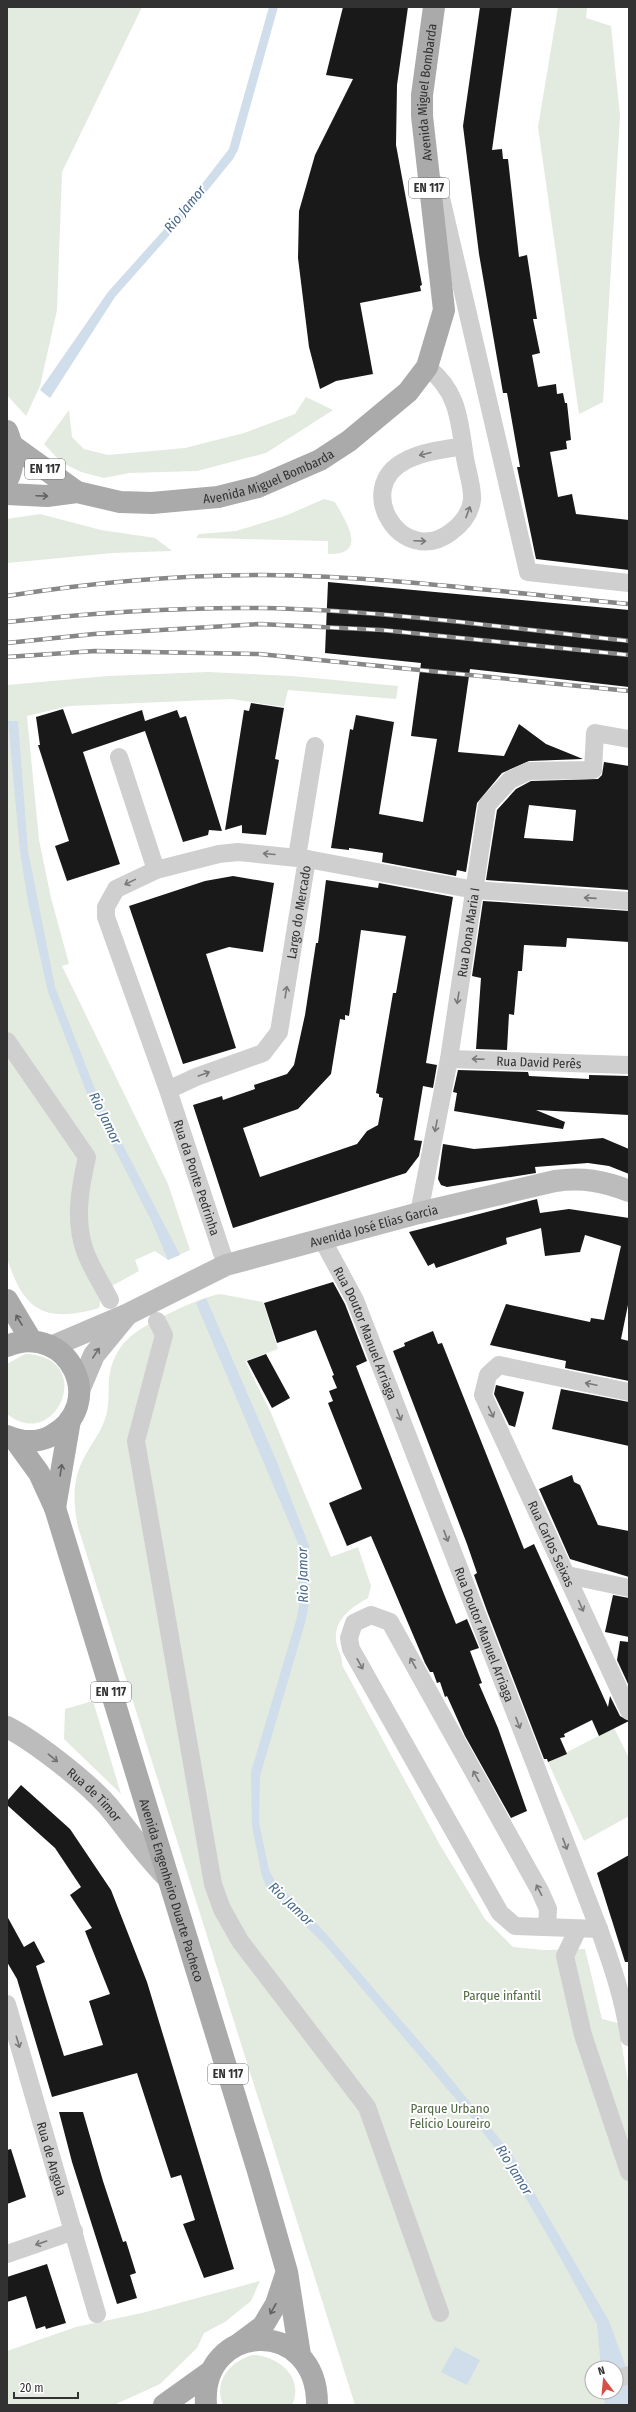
<svg xmlns="http://www.w3.org/2000/svg" width="636" height="2412" viewBox="0 0 636 2412" font-family="'Fira Sans Condensed',sans-serif">
  <rect width="100%" height="100%" fill="#fff"/>
  <g fill="#e3eadf" fill-rule="evenodd">
    <path d="M7 7H142L62 172 57 310 40 386 26 416 7 395Z"/>
    <path d="M558 7H587L586 18 611 26 620 116 603 402 579 414 538 127Z"/>
    <path d="M306 397 333 410 266 453 197 471 129 473 104 478 81 472 61 462 44 444 69 410 72 437 84 449 108 455 185 448 244 433 295 414Z"/>
    <path d="M324 499 335 502C346 522 369 555 328 554V541L196 538 199 534 236 531 285 516Z"/>
    <path d="M40 514 101 530 155 538 172 551 113 553 7 563V519Z"/>
    <path d="M207 672 292 676 398 686 396 699 288 690 284 707 232 699 69 706 27 716 39 840 51 898 69 964 62 966 168 1184 190 1250 168 1260 155 1251 135 1260 139 1271 99 1293 101 1298 99 1308C45 1323 24 1312 7 1258V685L108 676Z"/>
    <path d="M220 1294 263 1302 278 1349 245 1361 271 1413 331 1557 358 1547 371 1586 368 1598C352 1607 334 1619 336 1641 337 1650 343 1656 342 1665L440 1845 485 1919 513 1947 543 1950 585 1949 602 2019 618 2023 629 2088V2405H355L78 1527C73 1503 72 1478 85 1456 91 1444 99 1435 104 1422 112 1402 106 1385 111 1368 114 1357 121 1344 130 1337 146 1323 199 1297 220 1294ZM592 2368H616V2392H592Z"/>
    <path d="M25 1354C98 1356 56 1454 7 1414V1364Z"/>
    <path d="M93 1701 121 1794 64 1739 65 1709Z"/>
    <path d="M614 1728 629 1758V1816L584 1841 548 1762Z"/>
    <path d="M260 2281 251 2301 225 2322 204 2333 197 2348 160 2384 114 2405H7V2351L76 2327 142 2313Z"/>
    <path d="M252 2355C277 2355 305 2377 292 2405H223C213 2381 230 2362 252 2355Z"/>
  </g>
  <g fill="#d0ddea">
    <path d="M269 7H278L238 150 233 159 190 212 115 297 50 398 40 390 108 292 185 206 229 149Z"/>
    <path d="M8 721H18L28 851 55 987 98 1097 180 1255 168 1260 152 1222 90 1101 48 992 28 902 20 851Z"/>
    <path d="M206 1298 277 1462 309 1546V1604L305 1623 260 1776 259 1822 269 1870 275 1881 322 1929 439 2064 511 2153 609 2321 629 2376V2405H605L604 2392H616V2368H601L597 2324 560 2257 502 2157 472 2118 325 1945 267 1889 262 1876 252 1826 251 1772 296 1621 299 1606 300 1548 196 1303Z"/>
    <path d="M455 2347 480 2360 467 2385 441 2372Z"/>
  </g>
  <g fill="#191919" fill-rule="evenodd">
    <path d="M343 7H408L397 85 396 145 422 285 420 286 421 291 360 303 373 374 336 381 320 389 309 347 298 258 299 211 315 155 353 79 326 75Z"/>
    <path d="M480 7H512L492 150 502 149 503 159H508L519 257 527 255 537 319H533L540 353 532 355 538 387 556 384 557 394 563 393 565 403H567L571 440 566 441 567 449 550 452 558 497 572 494 576 514 629 520V570L536 559 517 467H520L507 393H503L479 254 463 126Z"/>
    <path d="M328 582 629 610V687L470 669 458 752 504 756 519 724 546 744 583 759 529 761 502 773 477 803 466 872 457 870 456 876 382 862 383 853 349 848V850L331 848 350 729 353 730 356 715 394 722 379 814 423 822 437 739 411 736 421 663 325 653Z"/>
    <path d="M251 703 284 708 275 759 279 760 266 835 242 833V825L225 830 244 710 249 711Z"/>
    <path d="M63 709 72 734 142 710 145 721 177 710 180 718 186 716 222 831 209 830 208 835 183 842 145 731 83 752 120 864 67 881 55 846 69 841 38 745H40L36 717Z"/>
    <path d="M604 762 629 766V890L486 880 497 810 516 789 531 781 598 779 602 775ZM529 805 576 810 573 841 524 838Z"/>
    <path d="M233 876 274 883 263 952 229 947 206 954 236 1048 183 1064 129 906 205 881Z"/>
    <path d="M326 880 378 888 379 883 453 897 426 1063 437 1065 433 1088 423 1086 414 1140 422 1141 419 1156 406 1173 233 1228 193 1105 222 1096 223 1100 255 1089 254 1085 287 1074 294 1065 305 1015 316 943H318ZM361 930 406 936 396 993H393L376 1093 379 1094V1097L383 1098 378 1125 367 1131 357 1144 260 1177 243 1128 298 1109 331 1074 340 1019 345 1020V1015L349 1016Z"/>
    <path d="M483 901 629 911V942L567 938 566 947 524 945 522 971H518L514 1015 509 1014 507 1050 476 1049 481 978 472 976Z"/>
    <path d="M458 1070 528 1072 529 1076 589 1079V1075L629 1076V1115L536 1110 565 1122 563 1129 454 1111 457 1093 453 1092Z"/>
    <path d="M603 1138 629 1149V1174L609 1166 588 1163 535 1167 536 1173 447 1187 441 1185 438 1179 443 1144 474 1149Z"/>
    <path d="M537 1199 540 1213 569 1209 629 1218V1300L621 1339 629 1341V1381L565 1368 566 1361 490 1345 506 1304 590 1322 591 1318 604 1320 621 1246 585 1235 580 1252 545 1256 541 1228 506 1238 507 1244 436 1268 434 1263 428 1266 409 1232Z"/>
    <path d="M333 1282 345 1304 367 1361 356 1366 444 1594 456 1624 467 1619 479 1648 470 1651 482 1683 479 1684 498 1728 527 1811 511 1818 465 1736 447 1696 445 1697 440 1682 437 1683 433 1672H430L425 1663 371 1536 347 1546 329 1503 362 1489 328 1403 333 1401 329 1391 337 1388 332 1376 334 1375 316 1330 277 1343 264 1303Z"/>
    <path d="M433 1331 438 1344 442 1343 524 1549 534 1544 608 1707 610 1696 620 1716 629 1721 599 1736 592 1720 564 1734 565 1737 560 1738 567 1754 548 1762 547 1759H544L487 1611 474 1575 477 1573 467 1544 393 1351 405 1346 404 1343Z"/>
    <path d="M266 1354 290 1398 272 1408 247 1361Z"/>
    <path d="M496 1385 524 1392 515 1427 509 1425 494 1394Z"/>
    <path d="M561 1389 629 1402V1446L552 1429Z"/>
    <path d="M572 1475 574 1482 580 1485 598 1525 629 1531V1577L570 1559 539 1489Z"/>
    <path d="M613 1595 629 1598V1637L605 1632Z"/>
    <path d="M620 1641 629 1642V1686L617 1660Z"/>
    <path d="M21 1785 70 1829 111 1890 147 1982 234 2269 204 2278 183 2224 195 2220 181 2175 171 2178 137 2073 52 2097 17 1979 7 1962V1916L24 1947 34 1941 45 1962 36 1966 64 2056 103 2045 89 2001 110 1994 85 1931 92 1928 70 1895 81 1887 55 1848 7 1805V1801Z"/>
    <path d="M629 1855V1962H625L597 1873Z"/>
    <path d="M59 2112H83L103 2181 123 2242 126 2241 136 2273 130 2275 137 2298 117 2304 72 2162Z"/>
    <path d="M11 2149 26 2197 7 2204V2150Z"/>
    <path d="M47 2264 66 2323 46 2329 45 2326 36 2329 26 2296 7 2302V2277Z"/>
  </g>
  <g fill="none" stroke-linecap="round" stroke-linejoin="round">
    <g stroke="#cfcfcf" stroke-width="18">
      <path d="M438 185 528 572 629 583"/>
      <path d="M427 367C459 392 459 420 465 458 467 471 473 487 472 500 470 514 462 524 451 532 402 569 352 488 405 461 423 451 444 450 463 446"/>
      <path d="M119 757 156 870"/>
      <path d="M297 857 315 746"/>
      <path d="M307 859 475 890 629 901"/>
      <path d="M7 1041 87 1157C80 1188 74 1220 85 1251 91 1268 102 1284 110 1300"/>
      <path id="s1" d="M449 1059 629 1065"/>
      <path id="s2" d="M168 1090 196 1077 263 1053 279 1032 307 859 238 852 219 854 156 870 116 889 106 907V917L168 1090 226 1265"/>
      <path id="s3" d="M419 1213 449 1059 487 805 510 780 529 771 593 770 595 733 629 739"/>
      <path id="s4" d="M322 1239 355 1300 599 1929C612 1965 624 2000 629 2037"/>
      <path d="M157 1321 164 1335 136 1441 213 1884 222 1909 240 1941 367 2107 440 2313"/>
      <path id="s5" d="M629 1392 499 1365 488 1375 483 1395 629 1711"/>
      <path d="M567 1575 629 1588"/>
      <path d="M547 1927 548 1909 540 1891 390 1622 371 1615 354 1623 349 1638 351 1649 500 1913 515 1926 599 1929"/>
      <path d="M578 1929 565 1956 583 2035 629 2172"/>
      <path id="s6" d="M7 2004 97 2314"/>
      <path d="M7 2254 74 2231"/>
      <path d="M616 2379 629 2375"/>
    </g>
    <g stroke="#bcbcbc" stroke-width="22">
      <path id="s7" d="M53 1346 128 1314 226 1265 419 1213 555 1181C582 1177 604 1181 629 1191"/>
      <path d="M80 1388 94 1355 126 1316"/>
      <path id="s8" d="M7 1727C36 1742 87 1782 108 1806 128 1830 145 1855 167 1877"/>
    </g>
    <g stroke="#aaa" stroke-width="22">
      <path d="M7 431C14 448 16 464 7 481"/>
      <path d="M13 446 77 492"/>
      <path id="s9" d="M7 494 47 496 77 492 120 502 152 503 218 497 258 487 320 460 349 441 408 392 427 367 444 310 422 116V95L434 7"/>
      <path d="M7 1300 31 1340"/>
      <path d="M7 1346C69 1321 109 1405 51 1436 37 1443 21 1442 7 1436"/>
      <path id="s10" d="M15 1440 39 1473 55 1508 258 2171 287 2272 300 2355"/>
      <path d="M55 1508 70 1420"/>
      <path d="M240 2343 263 2326 276 2304 286 2274"/>
      <path d="M164 2405 210 2372"/>
      <path d="M206 2405C200 2321 318 2316 317 2405"/>
    </g>
    <defs>
      <g id="rail">
        <path d="M7 596C89 583 180 575 263 575 385 576 508 593 629 604"/>
        <path d="M7 622C90 613 177 607 261 608 384 610 507 628 629 641"/>
        <path d="M7 643 94 634 260 624 382 630 629 655"/>
        <path d="M7 657 95 651 259 654 629 691"/>
      </g>
    </defs>
    <use href="#rail" stroke="#878787" stroke-width="4.5"/>
    <use href="#rail" stroke="#fff" stroke-width="3" stroke-dasharray="9" stroke-linecap="butt"/>
  </g>
  <defs><path id="oneway-shaft" d="M-6 0H5M1.5-3L5.5 0L1.5 3" fill="none" stroke-width="1.6" stroke-linecap="round" stroke-linejoin="round"/></defs>
  <g stroke="#797979">
    <use href="#oneway-shaft" transform="translate(425 454) rotate(166)"/>
    <use href="#oneway-shaft" transform="translate(468 512) rotate(-70)"/>
    <use href="#oneway-shaft" transform="translate(420 541) rotate(2)"/>
    <use href="#oneway-shaft" transform="translate(269 854) rotate(-175)"/>
    <use href="#oneway-shaft" transform="translate(130 882) rotate(154)"/>
    <use href="#oneway-shaft" transform="translate(590 898) rotate(-176)"/>
    <use href="#oneway-shaft" transform="translate(286 992) rotate(-81)"/>
    <use href="#oneway-shaft" transform="translate(458 998) rotate(99)"/>
    <use href="#oneway-shaft" transform="translate(478 1059) rotate(-178)"/>
    <use href="#oneway-shaft" transform="translate(204 1074) rotate(-20)"/>
    <use href="#oneway-shaft" transform="translate(436 1126) rotate(101)"/>
    <use href="#oneway-shaft" transform="translate(591 1384) rotate(-168)"/>
    <use href="#oneway-shaft" transform="translate(491 1412) rotate(65)"/>
    <use href="#oneway-shaft" transform="translate(399 1415) rotate(69)"/>
    <use href="#oneway-shaft" transform="translate(446 1536) rotate(69)"/>
    <use href="#oneway-shaft" transform="translate(581 1606) rotate(66)"/>
    <use href="#oneway-shaft" transform="translate(413 1663) rotate(-119)"/>
    <use href="#oneway-shaft" transform="translate(360 1664) rotate(61)"/>
    <use href="#oneway-shaft" transform="translate(518 1723) rotate(69)"/>
    <use href="#oneway-shaft" transform="translate(476 1776) rotate(-119)"/>
    <use href="#oneway-shaft" transform="translate(565 1844) rotate(69)"/>
    <use href="#oneway-shaft" transform="translate(539 1890) rotate(-117)"/>
    <use href="#oneway-shaft" transform="translate(18 2042) rotate(73)"/>
    <use href="#oneway-shaft" transform="translate(41 2243) rotate(161)"/>
  </g>
  <g stroke="#626262">
    <use href="#oneway-shaft" transform="translate(42 496) rotate(2)"/>
    <use href="#oneway-shaft" transform="translate(19 1320) rotate(-121)"/>
    <use href="#oneway-shaft" transform="translate(61 1470) rotate(-81)"/>
    <use href="#oneway-shaft" transform="translate(273 2309) rotate(119)"/>
  </g>
  <g stroke="#707070">
    <use href="#oneway-shaft" transform="translate(96 1353) rotate(-57)"/>
    <use href="#oneway-shaft" transform="translate(53 1758) rotate(39)"/>
  </g>
  <g text-anchor="middle" dominant-baseline="central" stroke-width="4" stroke-linejoin="round" paint-order="stroke">
    <g fill="#fff" stroke="#707070" stroke-width="1">
      <rect x="409" y="178" width="40" height="20" rx="3"/>
      <rect x="25" y="459" width="40" height="20" rx="3"/>
      <rect x="91" y="1682" width="40" height="20" rx="3"/>
      <rect x="208" y="2064" width="40" height="20" rx="3"/>
    </g>
    <g font-size="12" font-weight="bold" fill="#323232">
      <text x="429" y="188">EN 117</text>
      <text x="45" y="469">EN 117</text>
      <text x="111" y="1692">EN 117</text>
      <text x="228" y="2074">EN 117</text>
    </g>
    <g font-size="13" fill="#323232" stroke="#fff">
      <text stroke="none"><textPath href="#s9" startOffset="743">Avenida Miguel Bombarda</textPath></text>
      <text stroke="none"><textPath href="#s9" startOffset="267">Avenida Miguel Bombarda</textPath></text>
      <text stroke="none"><textPath href="#s2" startOffset="250">Largo do Mercado</textPath></text>
      <text stroke="none"><textPath href="#s3" startOffset="285">Rua Dona Maria I</textPath></text>
      <text stroke="none"><textPath href="#s1" startOffset="90">Rua David Perês</textPath></text>
      <text stroke="none"><textPath href="#s2" startOffset="808">Rua da Ponte Pedrinha</textPath></text>
      <text stroke="none"><textPath href="#s7" startOffset="344">Avenida José Elias Garcia</textPath></text>
      <text stroke="none"><textPath href="#s4" startOffset="104">Rua Doutor Manuel Arriaga</textPath></text>
      <text stroke="none"><textPath href="#s5" startOffset="332">Rua Carlos Seixas</textPath></text>
      <text stroke="none"><textPath href="#s4" startOffset="428">Rua Doutor Manuel Arriaga</textPath></text>
      <text stroke="none"><textPath href="#s8" startOffset="111">Rua de Timor</textPath></text>
      <text stroke="none"><textPath href="#s10" startOffset="479">Avenida Engenheiro Duarte Pacheco</textPath></text>
      <text stroke="none"><textPath href="#s6" startOffset="161">Rua de Angola</textPath></text>
    </g>
    <g font-size="13" fill="#506a43" stroke="#fff">
      <text x="502" y="1995">Parque infantil</text>
      <text x="450" y="2108">Parque Urbano<tspan x="450" dy="15">Felício Loureiro</tspan></text>
    </g>
    <g font-size="14" font-style="italic" fill="#46698d" stroke="#fff">
      <text transform="translate(185 209) rotate(-50)">Rio Jamor</text>
      <text transform="translate(105 1118) rotate(64)">Rio Jamor</text>
      <text transform="translate(303 1575) rotate(-91)">Rio Jamor</text>
      <text transform="translate(291 1904) rotate(44)">Rio Jamor</text>
      <text transform="translate(514 2170) rotate(58)">Rio Jamor</text>
    </g>
  </g>
  <rect width="636" height="2412" fill="none" stroke="#323232" stroke-width="16"/>
  <g transform="translate(604 2380) rotate(344)"><circle r="19" fill="#ffffff" stroke="#adadad"/>
  <path d="M0-3L7 15L0 10L-7 15Z" fill="#d64f47"/>
  <text y="-6" font-size="11" font-weight="bold" text-anchor="middle" fill="#323232">N</text>
  </g>
  <path d="M14 2392v6h64v-6" fill="none" stroke="#323232" stroke-width="2"/>
  <text x="20" y="2392" font-size="12" fill="#323232" stroke="#ffffff" stroke-width="3" paint-order="stroke">20 m</text>
</svg>
